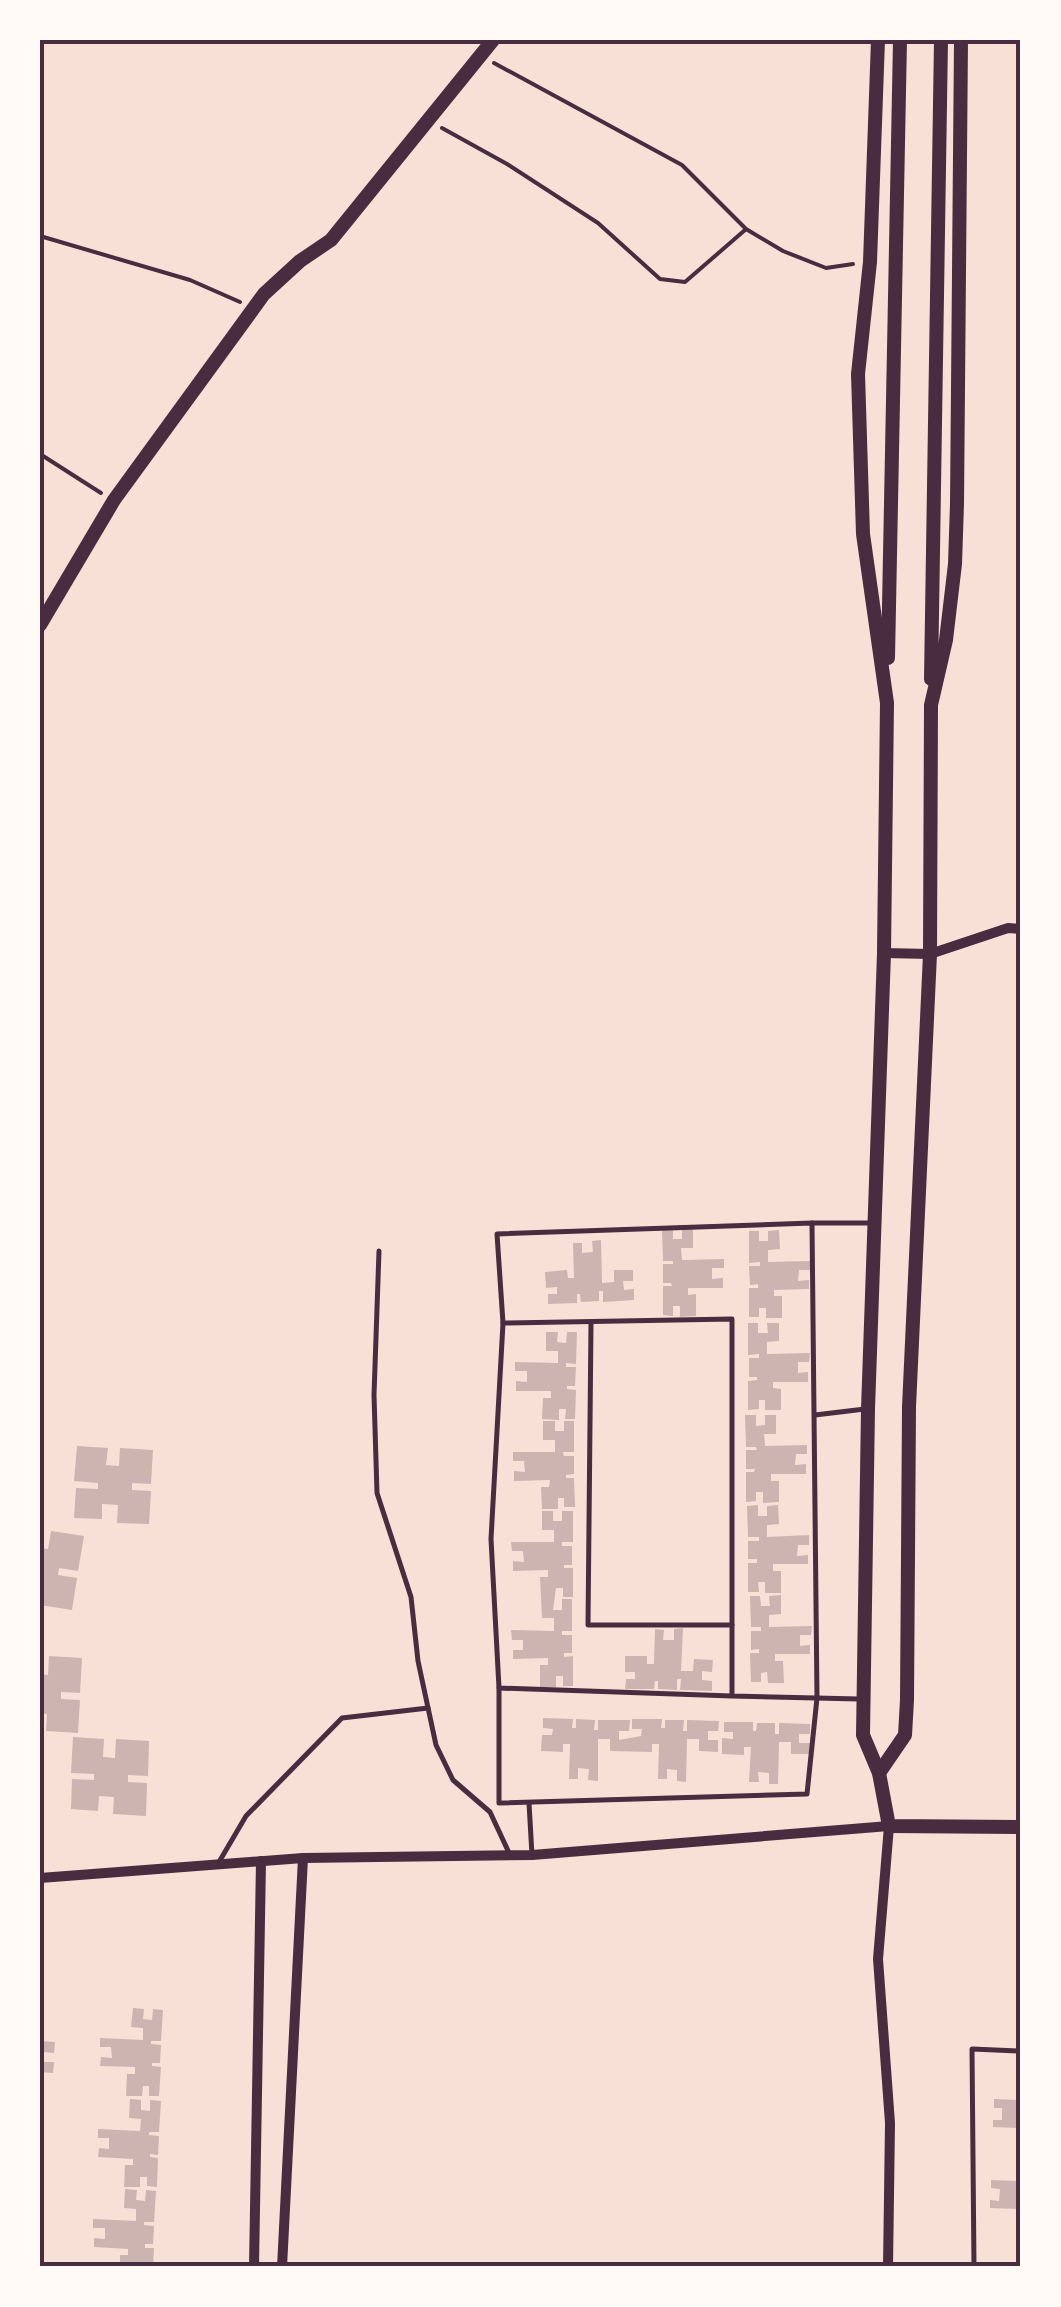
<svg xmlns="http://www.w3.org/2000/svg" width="1061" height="2307" viewBox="0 0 1061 2307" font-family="'Titillium Web',sans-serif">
  <rect width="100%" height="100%" fill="#f7e1d7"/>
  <g fill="#ccb4b1">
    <path d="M662 1229H673V1239H682V1229H693V1248H681L682 1260 724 1259V1268H712V1279L723 1278V1288H688V1295L696 1294V1316L680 1317V1306H673V1316L663 1315V1286H672L671 1283H663V1264H673V1261H663Z"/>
    <path d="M779 1230 780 1249 768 1250V1262L810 1261V1270H799L798 1281 809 1280V1289L774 1290V1296H782V1318H766V1308H759V1317H749V1288H758V1284L750 1285 749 1266H760V1262L749 1263V1231H759V1241H768V1231Z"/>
    <path d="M601 1240 602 1283 614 1282V1270H633V1281H623L624 1290 634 1289V1300L603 1302V1291H599V1301L581 1302 580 1294H577V1303L548 1304V1294H557V1287L546 1288 545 1272 567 1270 568 1278H574L573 1243H582V1253L593 1252 592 1241Z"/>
    <path d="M748 1323H758V1333H768L767 1323H779V1341L767 1342V1354L810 1353 809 1362H798V1373L808 1372V1382H773V1388L781 1389V1410H765V1400H759V1409L748 1410V1381L757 1380V1377H749V1358H759V1354L748 1355Z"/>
    <path d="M546 1332H558L557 1342 566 1343 567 1332H577L576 1364 566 1363V1367H576L575 1386H567V1389L576 1390 575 1419H565L566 1409H559V1420L542 1419 543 1398H551V1391H516V1381L527 1382V1371H515V1362L558 1363V1351H546Z"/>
    <path d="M745 1415H756V1426L765 1425V1415H776V1434H764L765 1446 807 1445V1454H796L795 1465 806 1464V1474H771V1481H779V1502L763 1503V1492H756V1501L746 1502V1472H754L755 1469H746V1450H757L756 1447H746Z"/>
    <path d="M543 1421H555V1431H564V1421H574V1452H563L564 1456H574V1474L566 1475V1478H574L575 1507H564V1498H558V1509H542L541 1487H549L550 1480 514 1481V1471L525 1472 524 1461H513V1452H555V1440H543Z"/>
    <path d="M77 1446 108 1448 106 1465 119 1466 120 1448 153 1450 151 1484 132 1483V1490L151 1491 149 1524 117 1523 118 1505 102 1504V1519L74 1518 76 1488 98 1489V1483L74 1481Z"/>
    <path d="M758 1505V1516H767V1506L778 1505 779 1524 767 1525V1537L809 1535V1545H798L797 1556 808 1555V1564H773V1571H781V1593H765V1582H758L759 1592H748V1563H757V1559H748V1541H759V1537H748L747 1506Z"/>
    <path d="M542 1511H553V1521H562V1511H573V1542H562V1546H572V1565H564V1568H573V1597H563V1588H556L553 1610H562V1599H572V1631H562V1635H572V1653H564V1657L573 1656V1686H563V1676H556V1687H540V1665H548V1658L513 1659V1650H523V1640H512L511 1630 554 1631V1618H542L540 1577H548V1570L513 1571V1561L524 1562 523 1551H512L511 1542H554V1530H542Z"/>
    <path d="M51 1531 84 1536 78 1571 59 1568 58 1575 77 1578 72 1610 40 1605V1548L48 1549Z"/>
    <path d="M781 1595V1614L769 1615V1627L812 1626 811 1635H800V1646L810 1645V1654H775V1661H783L784 1683H768L767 1672 761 1673V1682H751L750 1653H759V1649L751 1650V1631H761V1627H751L750 1596H760L761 1606H770L769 1596Z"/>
    <path d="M683 1628 681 1671H693L694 1659 713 1660 712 1672 702 1671V1680L712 1681V1691L680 1690 681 1679H677V1690L658 1689V1681H655L654 1689H625L626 1679H635V1672H625V1656H647V1664H654L655 1629 664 1630 663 1640H674V1629Z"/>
    <path d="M49 1656 82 1658 80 1693 61 1692V1699L80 1700 78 1733 46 1731 47 1714 40 1713V1674L48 1675Z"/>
    <path d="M543 1718 573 1719 572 1728H576V1719L595 1720 594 1730H598V1720H630L629 1731H619V1740L641 1736 642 1729H632V1719H662L661 1728H665V1720H684L683 1731H687V1720L719 1721 718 1731H708V1740H718V1752L699 1751V1739H687L686 1782 677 1781V1770L667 1769V1779H658L659 1744H652V1752L610 1751V1739H598V1781L588 1780 589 1769 578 1768V1779H569L570 1744H563V1752L541 1751 542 1735H552L553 1729 543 1728Z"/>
    <path d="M724 1722H753V1731H756L757 1723H775V1734H779V1723L810 1724V1734H799V1743H810L809 1754H791V1742H779L778 1784H769V1773L758 1772 759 1782H749L751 1747H744V1755L722 1754V1738L733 1739V1732H724Z"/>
    <path d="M73 1737 104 1739 103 1757 115 1758 116 1739 149 1741 148 1776 128 1775V1782L147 1783 146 1816 113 1814 114 1797 99 1796 98 1811 71 1809 72 1779 94 1780V1774L71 1773Z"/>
    <path d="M133 2008 144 2009 143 2019 152 2020 153 2009 163 2010 161 2041H151V2044L161 2045 160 2063H152V2066L161 2067 159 2096H149V2086H143L142 2096H126L127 2074H135V2067L100 2066 101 2057 112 2058 111 2047H100V2038L143 2040V2028L131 2027Z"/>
    <path d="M40 2041 55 2042 54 2053 44 2052 43 2062H54L53 2073 40 2072Z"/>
    <path d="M130 2099 141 2100V2110L150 2111V2100L161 2101 159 2132H149V2135L159 2136 158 2155 150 2154V2157L158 2158 157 2187 147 2186V2177H140V2187H124L125 2165H133V2159L98 2157 99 2148 109 2149V2138H98V2129L140 2131 141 2119 129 2118Z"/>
    <path d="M994 2099 1021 2100V2128L993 2127V2120H1002V2108H994Z"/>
    <path d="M991 2180 1021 2181V2209L990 2208V2200L999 2201 1000 2189 991 2188Z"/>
    <path d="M125 2189 137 2190 136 2200 145 2201 146 2190 156 2191 154 2222H144V2225L154 2226 153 2244H145V2248H154L153 2267H120V2255H128V2249L94 2247V2238L105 2239V2228H93V2219L136 2221V2209L124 2208Z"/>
  </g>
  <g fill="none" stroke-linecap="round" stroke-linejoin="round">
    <g stroke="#4a2c40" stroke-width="4">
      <path d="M494 63 682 165 746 229 783 251 826 268 853 264"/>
      <path d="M442 128 507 164 598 223 660 279 685 282 745 230"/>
      <path d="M40 236 190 280 240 302"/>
      <path d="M40 454 101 493"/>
    </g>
    <g stroke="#4a2c40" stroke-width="5">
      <path d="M812 1223H873"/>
      <path d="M379 1251 374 1395 377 1493 411 1597 418 1661 436 1745 453 1780 490 1812 510 1855"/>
      <path d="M591 1323 588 1625H732"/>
      <path d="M815 1415 865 1409"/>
      <path d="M499 1688V1803L807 1794 817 1698 812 1223 497 1234 503 1323"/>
      <path d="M732 1696 499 1688 491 1539 503 1323 732 1319V1696L859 1699"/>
      <path d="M529 1803 532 1855"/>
      <path d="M219 1862 246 1816 342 1718 428 1708"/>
      <path d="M974 2267 972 2049 1021 2051"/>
    </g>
    <g stroke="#4a2c40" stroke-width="10">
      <path d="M884 953 930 954 1008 928 1021 929"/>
      <path d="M40 1878 303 1858 532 1855 889 1826 878 1959 890 2123 888 2267"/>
      <path d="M254 2267 261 1861"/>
      <path d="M282 2267 303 1858"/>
    </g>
    <g stroke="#4a2c40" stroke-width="14">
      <path d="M878 40 870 262 858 374 863 534 887 703 884 953 868 1409 863 1735 879 1773 889 1826 1021 1827"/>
      <path d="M40 625 114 500 264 294 300 261 331 240 493 40"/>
      <path d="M888 658 900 40"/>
      <path d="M931 679 941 40"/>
      <path d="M879 1773 905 1735 907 1700 909 1407 930 954 931 705 946 640 955 564 957 504 961 40"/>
    </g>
  </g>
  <rect width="1061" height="2307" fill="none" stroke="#fffaf5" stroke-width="85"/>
  <rect x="42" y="42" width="976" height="2222" fill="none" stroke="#4a2c40" stroke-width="4"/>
</svg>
